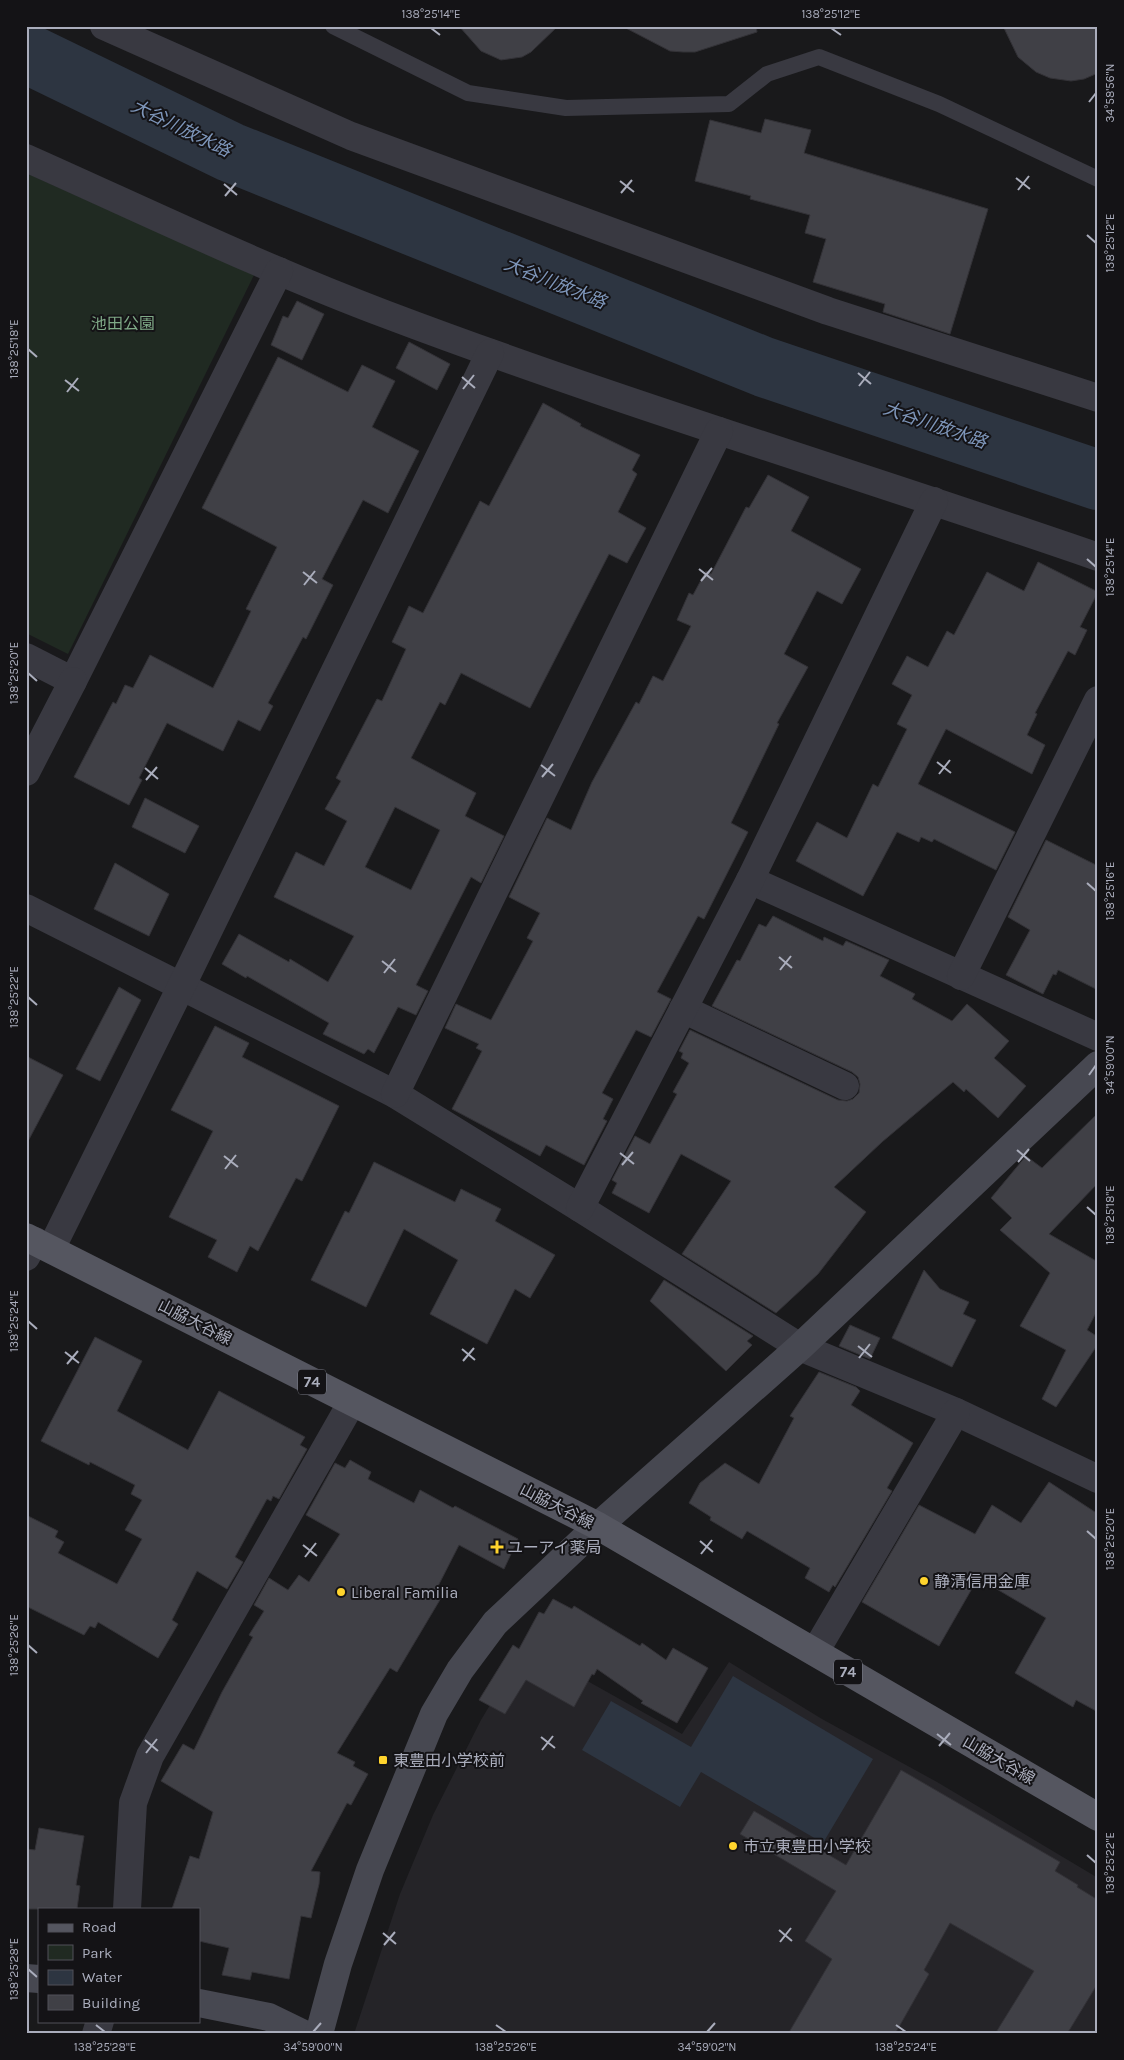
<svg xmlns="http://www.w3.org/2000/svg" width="1124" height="2060" viewBox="0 0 1124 2060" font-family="Karla,'Noto Sans JP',sans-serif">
  <rect width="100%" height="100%" fill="#19191b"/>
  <path fill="#252428" d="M525 1646 682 1734 729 1662 822 1719 937 1782 1098 1878V2034H354L400 1894 433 1815 481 1720Z"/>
  <path fill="#202a22" d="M26 173 254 275 68 654 26 633Z"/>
  <path fill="#2d3541" d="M733 1676 873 1759 823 1843 701 1772 680 1807 582 1750 611 1701 691 1747Z"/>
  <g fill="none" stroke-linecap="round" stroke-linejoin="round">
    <path stroke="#2d3541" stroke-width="60" d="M26 53 230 152 764 367 1098 480"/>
  </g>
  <g fill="#404046" stroke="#333237" fill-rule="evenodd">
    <path d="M459 26H558L531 52 522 57 501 60 481 51Z"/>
    <path d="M622 26H756L757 32 695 52H683L670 51Z"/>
    <path d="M1003 26H1098V73L1084 79 1071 81 1050 78 1036 72 1018 57Z"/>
    <path d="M765 119 811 130 804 153 988 209 950 334 883 312 885 304 813 282 826 239 805 233 810 215 750 199 751 196 695 181 710 120 761 133Z"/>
    <path d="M297 301 324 314 302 360 271 345 283 316 288 318Z"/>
    <path d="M409 342 450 364 437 390 396 368Z"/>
    <path d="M278 357 348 392 362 365 395 381 372 427 419 451 388 513 363 500 322 579 333 585 306 639 303 637 268 703 273 706 260 731 238 720 223 751 167 723 139 778 142 780 129 805 74 777 113 702 116 704 125 685 133 688 150 655 213 688 236 642 251 611 246 609 277 547 202 508Z"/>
    <path d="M543 403 581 424 580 426 640 455 632 470 637 474 618 512 646 528 627 563 609 554 530 708 461 673 445 705 440 702 411 758 476 793 465 816 504 836 481 883 471 877 416 985 428 991 416 1015 398 1007 374 1053 368 1049 364 1054 323 1034 329 1023 247 976 246 978 222 964 239 934 289 962 290 959 328 982 354 936 274 897 296 852 324 866 347 821 325 809 341 781 336 778 377 699 382 701 406 649 392 642 409 606 423 613 480 501 489 506ZM395 807 440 830 411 890 365 867Z"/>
    <path d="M768 475 809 497 791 531 861 569 842 604 817 591 784 654 808 667 777 723 779 724 731 823 748 832 704 919 698 916 657 992 671 999 651 1037 636 1030 602 1093 613 1099 603 1119 607 1121 584 1165 546 1145 540 1156 452 1109 482 1051 476 1048 479 1044 445 1028 456 1004 491 1020 533 941 527 938 540 913 509 897 547 818 571 830 592 782 636 702 639 704 653 676 663 681 691 626 677 620 689 593 693 595 706 571 711 574 746 507 749 508Z"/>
    <path d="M1038 562 1098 592 1080 627 1087 630 1075 655 1068 651 1035 713 1037 714 1027 735 1045 745 1032 774 946 729 918 784 1015 832 996 870 934 839 932 842 921 837 919 842 897 832 863 896 796 861 817 822 847 838 873 784 878 787 907 729 897 724 912 695 892 684 907 656 928 667 947 631 954 635 987 572 1024 591Z"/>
    <path d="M145 798 199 826 185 853 132 827Z"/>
    <path d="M1046 840 1098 866V990L1058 970 1056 975 1053 974 1043 994 1006 975 1030 930 1008 917Z"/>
    <path d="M115 863 169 894 149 936 94 909Z"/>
    <path d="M773 916 823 941 824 937 843 946 846 941 889 960 880 976 915 994 912 999 952 1021 967 1004 1009 1041 994 1058 1026 1086 998 1118 966 1089 964 1092 953 1082 882 1142 834 1187 866 1212 818 1274 776 1313 682 1254 731 1181 681 1154 649 1213 612 1193 617 1183 612 1180 635 1136 650 1144 677 1094 673 1092 689 1063 681 1058 683 1053 679 1051 690 1030 838 1100 847 1101 853 1099 859 1093 860 1084 858 1077 852 1072 712 1006 737 960 740 961 759 924 766 927Z"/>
    <path d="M119 987 141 1000 100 1081 76 1069Z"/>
    <path d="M215 1026 249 1043 242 1057 339 1106 302 1181 296 1178 258 1251 250 1246 237 1272 208 1257 217 1240 169 1217 213 1131 171 1110Z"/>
    <path d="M26 1056 63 1075 26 1145Z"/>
    <path d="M1098 1113V1183L1049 1234 1098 1262V1309L1087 1330 1098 1337V1344L1056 1407 1042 1399 1066 1350 1020 1326 1050 1273 1000 1230 1012 1218 991 1198 1026 1156 1042 1168Z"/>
    <path d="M374 1162 455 1202 461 1189 501 1209 495 1221 555 1255 530 1298 515 1289 487 1344 430 1314 458 1260 404 1229 366 1307 311 1280 345 1211 349 1213Z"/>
    <path d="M924 1270 940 1289 969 1302 963 1314 976 1320 952 1367 892 1338Z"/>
    <path d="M664 1280 753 1336 747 1341 752 1345 726 1371 650 1301Z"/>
    <path d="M850 1325 880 1338 870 1359 839 1346Z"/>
    <path d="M95 1337 142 1361 117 1411 188 1450 219 1391 305 1437 300 1445 307 1449 279 1499 273 1496 271 1501 267 1499 235 1557 243 1562 227 1589 197 1571 172 1620 178 1624 158 1658 98 1622 95 1628 90 1626 84 1635 26 1606V1515L58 1531 55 1537 64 1542 58 1553 117 1584 142 1539 125 1530 142 1500 131 1494 135 1485 90 1462 89 1465 41 1441Z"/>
    <path d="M819 1372 856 1387 860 1391 851 1405 913 1443 887 1488 892 1491 835 1587 833 1585 829 1592 805 1578 810 1568 747 1531 742 1539 710 1520 711 1517 689 1503 700 1483 725 1463 759 1484 794 1418 790 1416Z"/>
    <path d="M350 1460 371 1472 368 1479 414 1503 420 1490 453 1508 455 1506 518 1539 504 1569 459 1545 434 1594 441 1598 397 1672 390 1668 337 1753 355 1762 353 1766 368 1774 351 1805 347 1803 311 1871 320 1872 319 1884 311 1918 301 1916 289 1979 252 1972 250 1980 222 1975 229 1948 199 1941V1909H172L190 1856 199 1859 213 1812 161 1781 183 1744 194 1750 222 1692 253 1637 249 1635 264 1611 254 1605 269 1578 288 1590 299 1575 309 1582 340 1534 306 1515 335 1463 345 1468Z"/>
    <path d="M1049 1482 1098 1514V1712L1076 1700 1073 1707 1015 1673 1046 1618 978 1578 939 1646 862 1602 919 1505 975 1534 992 1505 1021 1523Z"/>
    <path d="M553 1599 572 1609 574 1606 640 1646 642 1643 666 1660 673 1648 708 1668 677 1723 641 1703 643 1701 597 1669 594 1675 592 1674 574 1707 526 1680 505 1714 479 1700 513 1645 519 1649 539 1612 544 1614Z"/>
    <path d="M901 1770 1060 1862 1055 1871 1078 1885 1077 1887 1098 1900V1983L1067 2034H995L1034 1971 950 1923 924 1970 929 1974 895 2034H788L832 1959 805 1941 836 1891 740 1834 754 1811 846 1865Z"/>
    <path d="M39 1828 84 1836 76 1885 80 1886 77 1909H26V1849L35 1850Z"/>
  </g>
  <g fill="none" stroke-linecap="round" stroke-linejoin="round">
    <path stroke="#393941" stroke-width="16" d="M333 26 468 93 566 108 729 104 767 74 819 57 939 104 1098 179"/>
    <g stroke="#393941" stroke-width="28">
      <path d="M104 26 351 136 828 311 1098 398"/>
      <path d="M26 158C145 211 263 268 385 314 620 403 861 475 1098 557"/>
      <path d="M26 657 73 681 279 271"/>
      <path d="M26 772 73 681"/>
      <path d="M750 880 1098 1037"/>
      <path d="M26 908 395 1094 580 1208 800 1347 956 1412 1098 1479"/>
      <path d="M961 976 1098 700"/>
      <path d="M683 1009 845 1086"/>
      <path d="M395 1094 719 431"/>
      <path d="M580 1208 750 880 934 501"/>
      <path d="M51 1249 181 987 490 353"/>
      <path d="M26 1257 35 1241"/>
      <path d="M815 1652 956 1412"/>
      <path d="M127 1909 133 1803 150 1756 352 1402"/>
      <path d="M96 2034 100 2021"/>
    </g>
    <g stroke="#474851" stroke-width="28">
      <path d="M26 1978 39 1979"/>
      <path d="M199 2003 269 2017 304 2034"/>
      <path d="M319 2034 338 1964 370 1870 434 1714 460 1670 495 1623 598 1526 800 1347 1098 1065"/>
    </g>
    <path stroke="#555660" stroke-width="28" d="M26 1237 598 1526 1098 1817"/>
  </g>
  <path fill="none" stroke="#aaadbc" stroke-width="2" d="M431 28 440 35M831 28 841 35M1089 102 1096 93M1016 178 1030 189M620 181 634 192M224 184 237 195M1018 190 1029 176M621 193 632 180M225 196 236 183M1087 235 1096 243M28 349 37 357M858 373 871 384M462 377 475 388M65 380 79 391M859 386 870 372M463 389 474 375M67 392 78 378M1087 559 1096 567M699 569 713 580M303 572 317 583M701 581 712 568M304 585 315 571M28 673 37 681M937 762 951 773M541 765 555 776M145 768 158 779M939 774 950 760M542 777 553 764M146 780 157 767M1087 883 1096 891M779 957 792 968M382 961 396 972M780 970 791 956M384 973 395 959M28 997 37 1005M1089 1075 1096 1065M1017 1150 1030 1161M620 1153 634 1164M224 1156 238 1167M1018 1162 1029 1149M622 1165 633 1152M225 1169 236 1155M1087 1207 1096 1215M28 1321 37 1329M858 1346 872 1357M462 1349 475 1360M65 1352 79 1363M859 1358 870 1344M463 1361 474 1348M67 1364 78 1351M1087 1531 1096 1539M700 1541 713 1552M303 1545 317 1556M701 1554 712 1540M305 1557 316 1543M28 1645 37 1653M937 1734 951 1745M541 1737 555 1748M145 1740 158 1751M939 1746 950 1733M542 1750 553 1736M146 1753 157 1739M1087 1855 1096 1863M779 1930 792 1941M383 1933 396 1944M780 1942 791 1928M384 1945 395 1932M28 1969 37 1977M96 2025 105 2032M496 2025 506 2032M896 2025 906 2032M313 2032 321 2023M707 2032 715 2023"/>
  <g fill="#ffd42d" stroke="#141316" stroke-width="2">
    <path d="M494.5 1539.5h5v5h5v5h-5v5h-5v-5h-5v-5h5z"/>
    <circle cx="924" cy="1581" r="5"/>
    <circle cx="341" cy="1592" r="5"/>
    <rect x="378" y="1755" width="10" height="10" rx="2.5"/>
    <circle cx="733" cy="1846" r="5"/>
  </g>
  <g text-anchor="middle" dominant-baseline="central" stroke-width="4" stroke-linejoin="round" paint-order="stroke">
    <g fill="#141316" stroke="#7d7f8a" stroke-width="1">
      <rect x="298" y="1369.5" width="28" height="25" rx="4"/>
      <rect x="834" y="1659.5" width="28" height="25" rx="4"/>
    </g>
    <g font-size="15" font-weight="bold" fill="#aaadbc">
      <text x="312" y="1382">74</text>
      <text x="848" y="1672">74</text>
    </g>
    <g font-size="16" fill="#7fa987" stroke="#141316">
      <text x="123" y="323">池田公園</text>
    </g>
    <g font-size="16" fill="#aaadbc" stroke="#141316">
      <text transform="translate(195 1322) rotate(27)">山脇大谷線</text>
      <text transform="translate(557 1506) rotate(27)">山脇大谷線</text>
      <text transform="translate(999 1760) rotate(30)">山脇大谷線</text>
    </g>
    <g font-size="16" fill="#aaadbc" stroke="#141316" text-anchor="start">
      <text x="507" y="1547">ユーアイ薬局</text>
      <text x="934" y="1581">静清信用金庫</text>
      <text x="351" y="1592">Liberal Familia</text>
      <text x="393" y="1760">東豊田小学校前</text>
      <text x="743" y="1846">市立東豊田小学校</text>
    </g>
    <g font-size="18" font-style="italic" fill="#7e96ba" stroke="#141316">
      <text transform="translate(181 128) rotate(26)">大谷川放水路</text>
      <text transform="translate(555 283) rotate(22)">大谷川放水路</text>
      <text transform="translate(935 425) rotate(19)">大谷川放水路</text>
    </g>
  </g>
  <rect width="1124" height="2060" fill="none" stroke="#141316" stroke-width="55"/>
  <rect x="38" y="1908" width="162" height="115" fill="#141316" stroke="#505158"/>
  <rect x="48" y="1924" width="25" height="8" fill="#555660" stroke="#505158"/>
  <text x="82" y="1932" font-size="15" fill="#aaadbc">Road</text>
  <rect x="48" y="1945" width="25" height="15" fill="#202a22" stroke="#505158"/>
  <text x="82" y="1958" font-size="15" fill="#aaadbc">Park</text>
  <rect x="48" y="1970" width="25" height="15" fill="#2d3541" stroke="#505158"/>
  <text x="82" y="1982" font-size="15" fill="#aaadbc">Water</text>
  <rect x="48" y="1995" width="25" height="15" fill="#404046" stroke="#505158"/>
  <text x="82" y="2008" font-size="15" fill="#aaadbc">Building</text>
  <rect x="28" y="28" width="1068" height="2004" fill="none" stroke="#aaadbc" stroke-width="2"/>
  <g font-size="12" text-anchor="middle" fill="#aaadbc">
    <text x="431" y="18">138°25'14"E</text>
    <text x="831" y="18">138°25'12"E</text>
    <text transform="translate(1110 93) rotate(-90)" y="4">34°58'56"N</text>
    <text transform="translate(1110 243) rotate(-90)" y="4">138°25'12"E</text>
    <text transform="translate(14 349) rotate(-90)" y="4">138°25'18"E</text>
    <text transform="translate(1110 567) rotate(-90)" y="4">138°25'14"E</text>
    <text transform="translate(14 673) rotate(-90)" y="4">138°25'20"E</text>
    <text transform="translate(1110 891) rotate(-90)" y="4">138°25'16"E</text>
    <text transform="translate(14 997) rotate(-90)" y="4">138°25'22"E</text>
    <text transform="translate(1110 1065) rotate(-90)" y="4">34°59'00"N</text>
    <text transform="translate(1110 1215) rotate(-90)" y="4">138°25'18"E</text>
    <text transform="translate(14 1321) rotate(-90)" y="4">138°25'24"E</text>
    <text transform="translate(1110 1539) rotate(-90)" y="4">138°25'20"E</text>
    <text transform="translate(14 1645) rotate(-90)" y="4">138°25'26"E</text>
    <text transform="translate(1110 1863) rotate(-90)" y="4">138°25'22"E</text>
    <text transform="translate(14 1969) rotate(-90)" y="4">138°25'28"E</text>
    <text x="105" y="2051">138°25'28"E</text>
    <text x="313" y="2051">34°59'00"N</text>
    <text x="506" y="2051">138°25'26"E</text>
    <text x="707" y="2051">34°59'02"N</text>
    <text x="906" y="2051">138°25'24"E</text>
  </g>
</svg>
